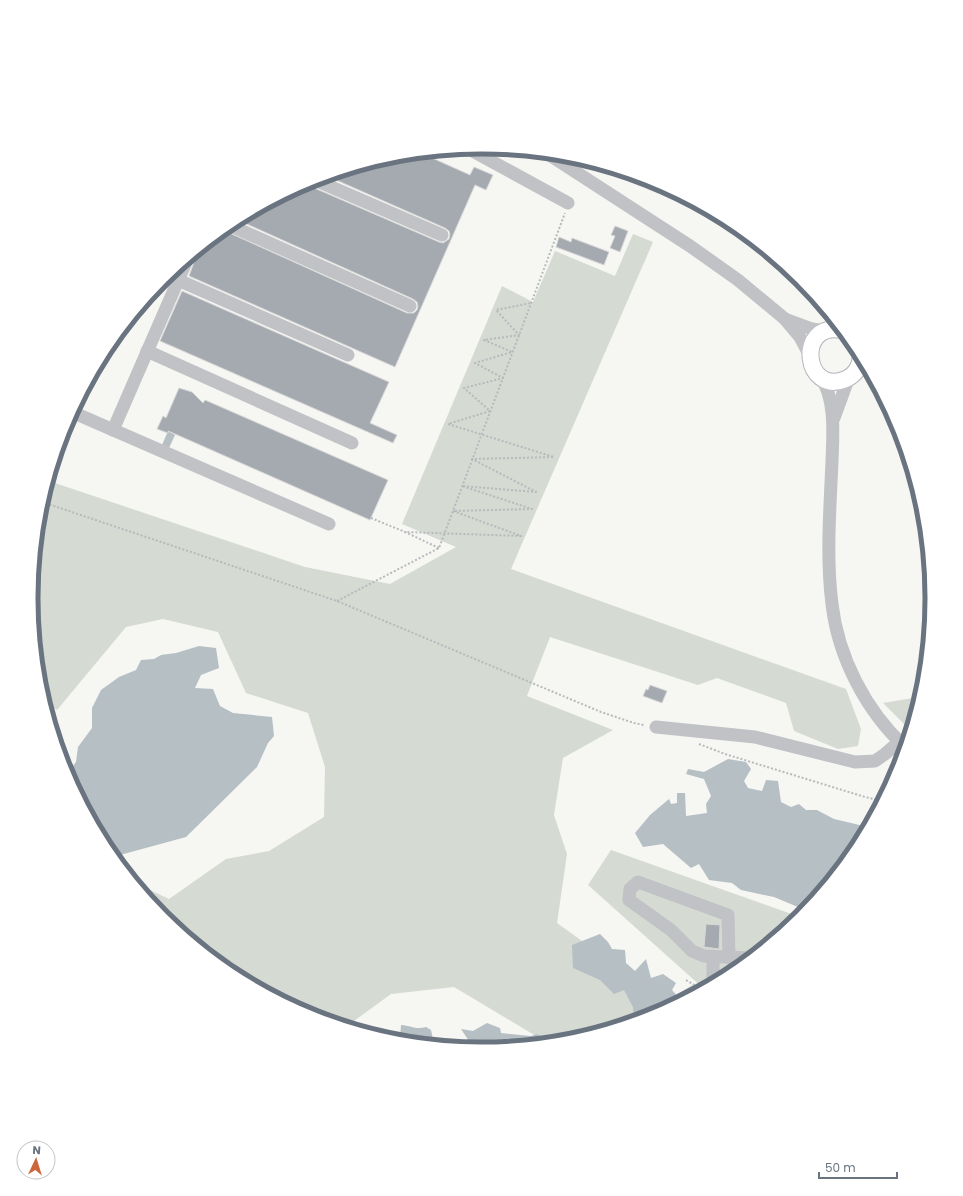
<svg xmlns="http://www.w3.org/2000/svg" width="963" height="1196" viewBox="0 0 963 1196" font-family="Poppins,sans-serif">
  <rect width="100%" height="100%" fill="#f6f6f3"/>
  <g fill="#d5dad3">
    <path d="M633 234 653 242 511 569 846 689 861 729 858 746 838 749 794 731 786 703 717 678 698 685 550 637 527 696 613 730 563 758 554 815 567 854 557 923 660 997 614 1026 569 1040 546 1042 454 987 391 994 347 1026 309 1014 231 972 163 916 138 886 140 885 169 899 226 859 269 851 324 817 325 767 308 713 246 693 218 632 163 619 126 627 57 710 45 702 40 686 31 598 40 510 49 481 305 567 390 584 456 547 402 524 502 286 533 302 555 251 615 276Z"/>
    <path d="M919 697 920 698 910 730 883 703Z"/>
    <path d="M611 850 800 917 732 973 703 988 588 885Z"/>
    <path d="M692 985 699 990 654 1014 638 1019Z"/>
  </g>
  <g fill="#b6bfc4">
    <path d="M168 431 175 435 169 448 162 445Z"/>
    <path d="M199 646 216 648 219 668 201 675 195 688 213 689 220 706 233 713 272 717 274 736 268 743 257 767 186 837 120 855 116 859 107 848 67 774 76 762 78 747 92 728V708L101 690 119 677 136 670 141 660 154 659 161 655 176 653Z"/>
    <path d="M728 759 746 762 751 769 744 781 748 788 762 791 766 780 778 781 781 802 791 807 799 804 806 810H817L834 819 868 827 856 848 805 910 774 897 741 890 732 883 709 880 699 864 691 868 663 844 643 847 635 833 650 815 669 799 671 804 677 803V793H685L686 816 707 813 706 804 711 796 704 779 686 774 688 769 704 772Z"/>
    <path d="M600 934 608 942 612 949 625 950 626 963 635 971 646 959 651 978 663 974 676 983 672 990 679 998 683 999 654 1014 634 1020 633 1007 624 990 614 994 600 980 573 968 572 945Z"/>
    <path d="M487 1023 500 1028 501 1033 531 1036 537 1034 546 1039 555 1037 565 1040 481 1048 467 1047 471 1044 461 1029 473 1031Z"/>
    <path d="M401 1025C412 1026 416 1030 426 1027L431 1030 433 1039 430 1043 397 1040 400 1039Z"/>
  </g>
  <g fill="#a4aab0" stroke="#d7d7d6">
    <path d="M421 153 470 175 474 167 493 175 486 190 475 185 395 367 189 276 198 251 223 230 407 313H414L417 310 418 306 417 302 413 299 238 220 308 183 312 187 439 242 443 243 449 239 450 234 449 231 445 228 327 176 394 156Z"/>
    <path d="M615 226 628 231 620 252 610 248 615 236 611 235Z"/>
    <path d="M559 237 571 242 572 238 609 252 604 265 556 247Z"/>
    <path d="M182 291 389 382 370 423 397 435 393 443 160 341Z"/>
    <path d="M179 388 192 392 203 403 205 400 388 480 370 520 182 437 168 431V433L157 429 163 416 166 418Z"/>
    <path d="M650 685 667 691 662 703 643 696 646 689 648 690Z"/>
    <path d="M706 924 720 925 719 949 704 947Z"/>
  </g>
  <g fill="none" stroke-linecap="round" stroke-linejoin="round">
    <defs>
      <path id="major" d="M842 330C795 321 804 397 846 379 855 375 860 367 861 357"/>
    </defs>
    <use href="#major" stroke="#b1b4b8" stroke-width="18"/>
    <g stroke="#b7babc" stroke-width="2" stroke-dasharray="2 2" stroke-linecap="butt">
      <path d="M42 502 337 601 601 712 634 723 644 725"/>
      <path d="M371 518 405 532"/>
      <path d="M439 548 405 532 521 536 453 511 532 509 462 486 536 492 472 459 554 457 448 424 490 411 464 388 503 378 475 363 512 352 484 340 519 335 496 310 531 303"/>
      <path d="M337 601 439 548 565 213"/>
      <path d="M699 744 725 754 865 797 882 801"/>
      <path d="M686 980 701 989"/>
    </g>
    <g stroke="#c0c2c6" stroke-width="13">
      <path d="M469 149 568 203"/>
      <path d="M548 154 690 246 738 280 785 319 800 337 809 354"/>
      <path d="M315 180 442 235"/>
      <path d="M229 225 410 306"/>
      <path d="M178 280 348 355"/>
      <path d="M785 319 812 329 825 331"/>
      <path d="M147 351 352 443"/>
      <path d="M820 376C836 398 833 435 832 461 830 509 826 557 832 604 838 657 866 711 905 747"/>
      <path d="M72 412 329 524"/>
      <path d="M834 418 849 377"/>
      <path d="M113 430 187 260"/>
      <path d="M656 727 755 737 855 762 875 761 885 754 899 742"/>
      <path d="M713 957V979"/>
      <path d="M729 958 728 915 638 882 630 889 629 900 671 930 692 951 704 956 749 958"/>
    </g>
    <use href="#major" stroke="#fff" stroke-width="16"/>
  </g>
  <path d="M0 0H963V1196H0ZM481 154H482A443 443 0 0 1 925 597V599A443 443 0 0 1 482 1042H481A443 443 0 0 1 38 599V597A443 443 0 0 1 481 154Z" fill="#fff" fill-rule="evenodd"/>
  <path fill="none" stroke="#697480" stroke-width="5" d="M481 154H482A443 443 0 0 1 925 597V599A443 443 0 0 1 482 1042H481A443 443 0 0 1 38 599V597A443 443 0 0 1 481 154Z"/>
  <g transform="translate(36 1160) rotate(4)"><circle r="19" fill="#ffffff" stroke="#c3c7cc"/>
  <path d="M0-3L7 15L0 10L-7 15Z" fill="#cd663b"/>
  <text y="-6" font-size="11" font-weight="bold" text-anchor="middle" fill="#697480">N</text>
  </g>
  <path d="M819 1172v6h78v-6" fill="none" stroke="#697480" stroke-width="2"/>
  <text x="825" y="1172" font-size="12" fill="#697480" stroke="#ffffff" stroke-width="3" paint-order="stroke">50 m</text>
</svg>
